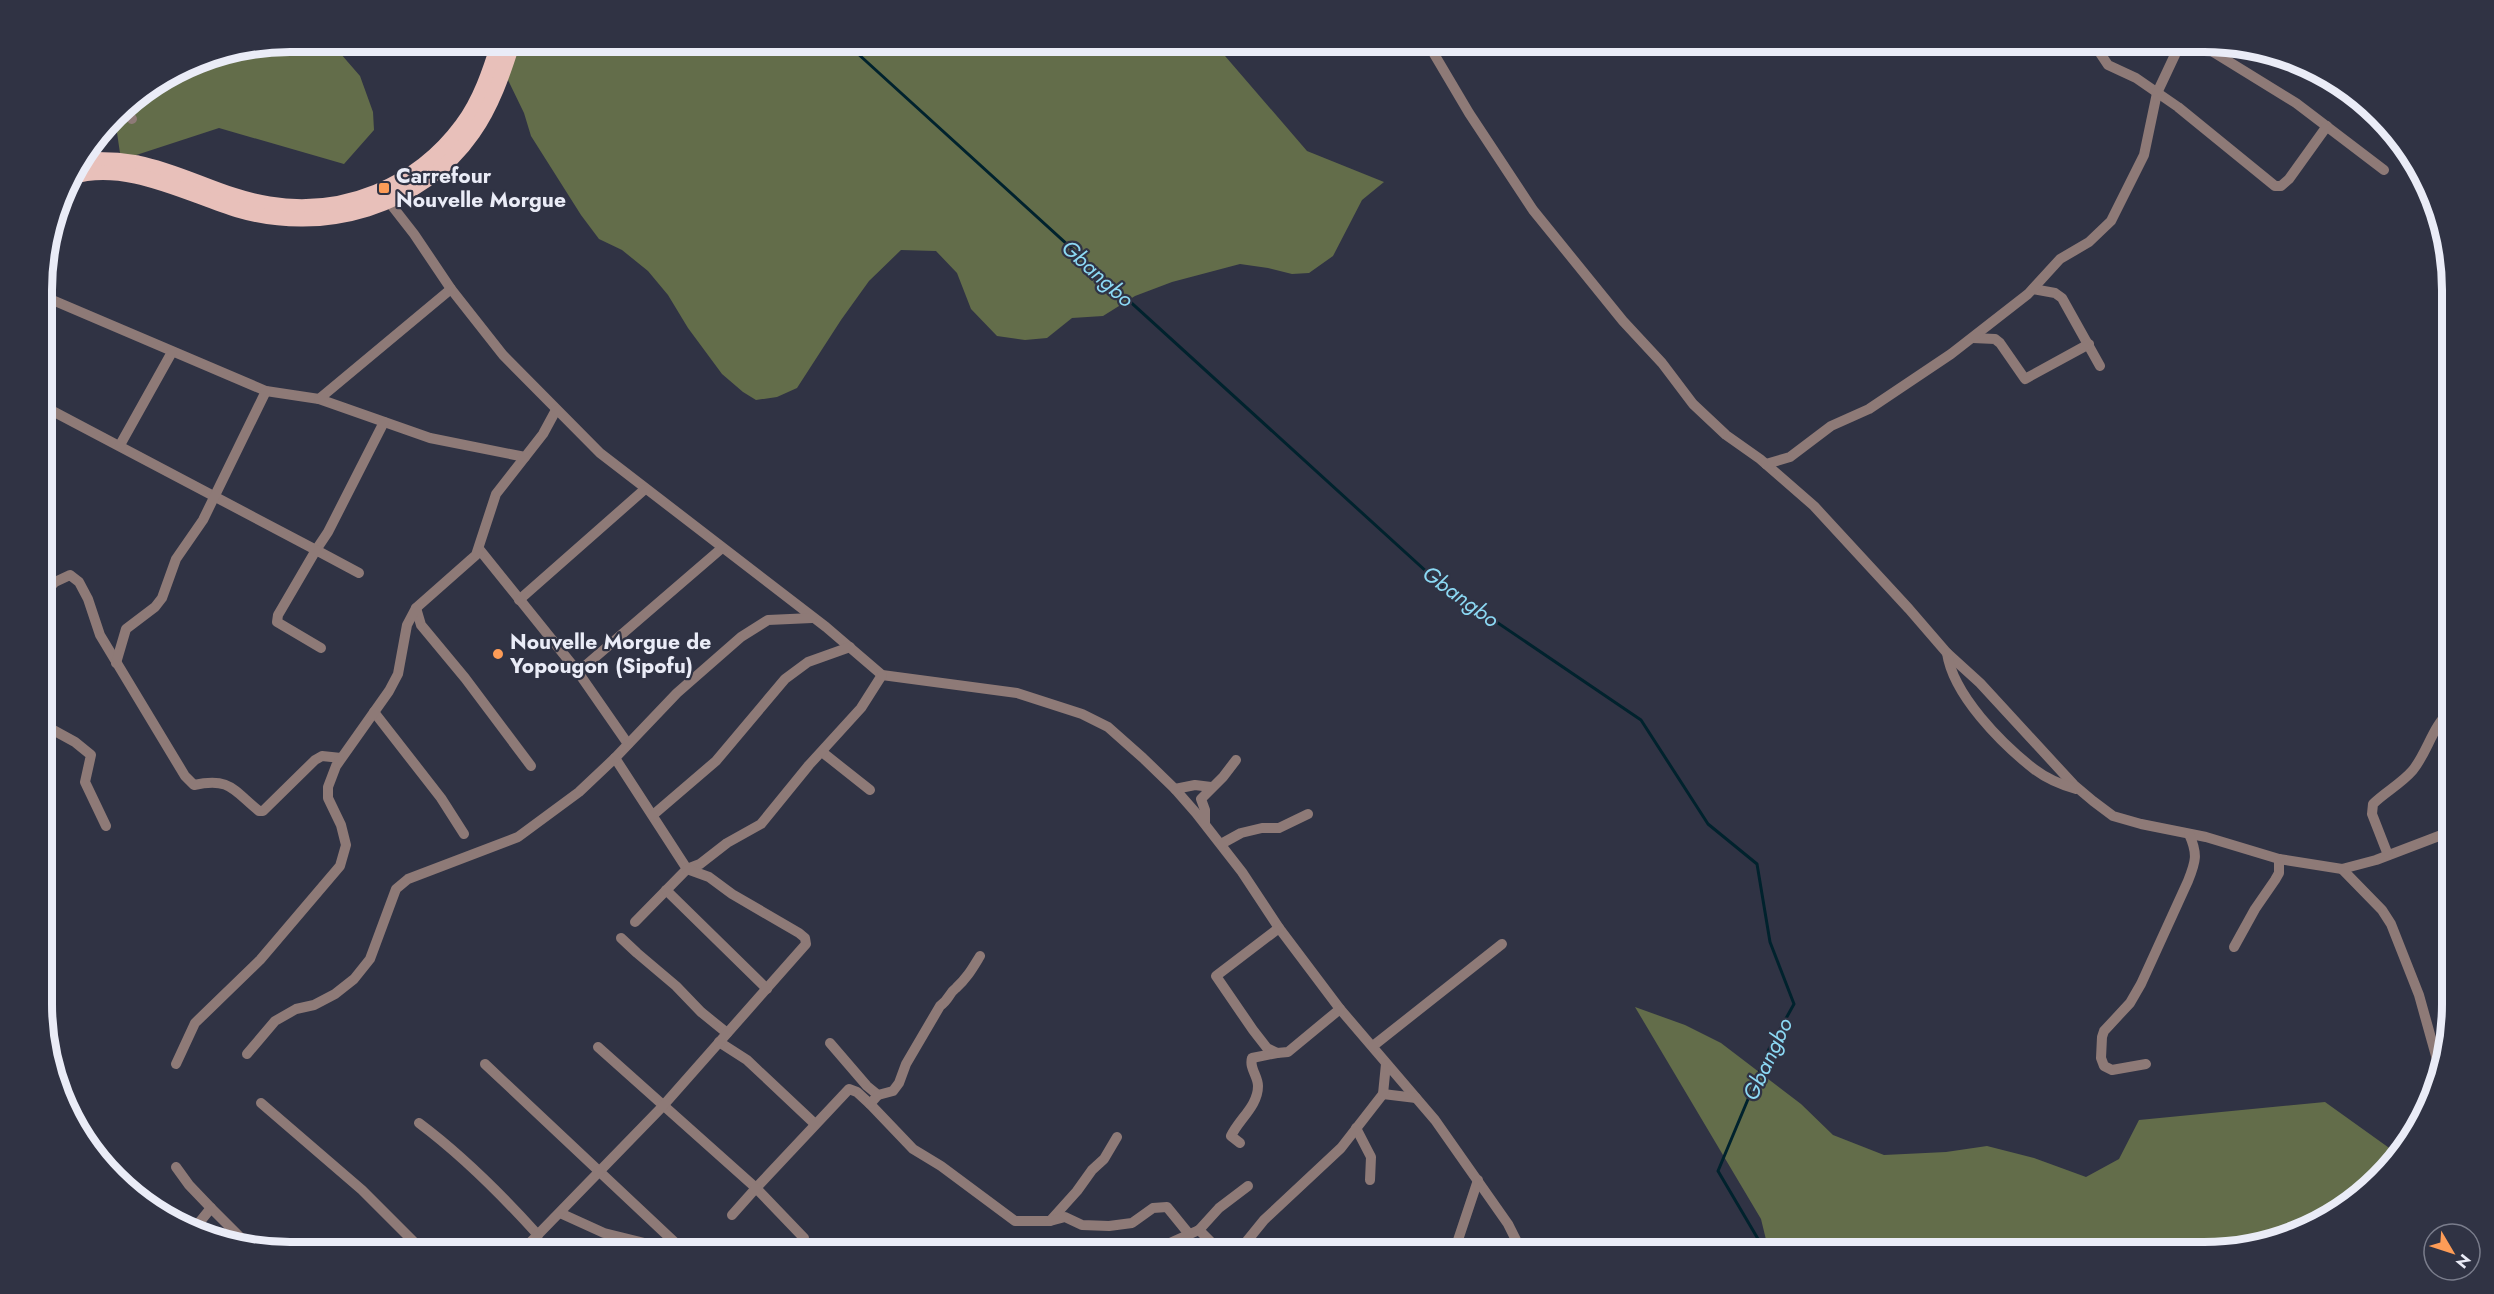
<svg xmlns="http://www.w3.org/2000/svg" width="2494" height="1294" viewBox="0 0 2494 1294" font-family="Jost,sans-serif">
  <rect width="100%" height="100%" fill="#303344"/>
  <g fill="#636d4a">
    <path d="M290 42H327L334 46 360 76 373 112 374 130 344 164 219 128 121 160 115 119 126 104 196 61Z"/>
    <path d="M494 42H1213L1307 151 1384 182 1362 200 1333 256 1309 273 1292 274 1268 268 1240 264 1172 282 1135 296 1103 316 1072 318 1047 338 1025 340 997 336 971 309 957 273 936 251 901 250 869 281 841 320 797 388 777 397 756 400 743 392 722 374 688 328 668 295 648 271 622 250 599 239 581 215 531 136 524 113 507 78Z"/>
    <path d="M1635 1007 1685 1025 1721 1043 1801 1104 1833 1135 1884 1155 1946 1152 1987 1146 2034 1158 2086 1177 2119 1159 2139 1120 2325 1102 2399 1155C2374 1191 2325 1224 2284 1239 2264 1246 2240 1247 2220 1251L1769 1252 1761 1219Z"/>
  </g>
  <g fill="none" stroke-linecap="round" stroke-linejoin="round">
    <path stroke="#00222d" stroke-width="3" d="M845 42 1439 583 1641 720 1708 824 1757 864 1770 942 1794 1004 1769 1049 1718 1171 1761 1244 1768 1252"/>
    <g stroke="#8e7a77" stroke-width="10">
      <path d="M1427 42 1469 113 1533 210 1623 321 1662 363 1693 404 1726 435 1760 459 1814 506 1909 609 1947 653 1980 683 2074 785 2093 801 2113 816 2141 824 2206 837 2279 859 2342 869 2376 860 2452 831"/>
      <path d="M2197 42 2296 103 2384 170"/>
      <path d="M2094 44 2108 65 2136 78 2178 107 2275 186H2281L2289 179 2327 126"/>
      <path d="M123 108 132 119"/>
      <path d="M389 202 414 234 451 289 503 355 600 453 826 627 882 675 1017 693 1082 714 1108 727 1143 758 1175 789 1196 813 1242 872 1279 928 1340 1009 1435 1120 1508 1224 1522 1252"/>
      <path d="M2033 289 2055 293 2062 298 2100 366"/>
      <path d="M43 296 266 391 319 399 430 438 525 457 543 434 556 410"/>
      <path d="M1973 338 1995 339 2000 343 2025 379 2089 344"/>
      <path d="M319 399 451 289"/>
      <path d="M43 406 316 550 328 532 384 422"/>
      <path d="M43 424 51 410"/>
      <path d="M120 445 172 352"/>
      <path d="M1766 464 1790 457 1831 426 1869 409 1951 354 2028 294 2060 259 2089 242 2111 221 2144 155 2157 93 2181 42"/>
      <path d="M479 549 578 672 628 744"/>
      <path d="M43 594 55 582 70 575 79 582 88 599 100 635 185 776 194 785C230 777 233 790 259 811H263L315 760 322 756 341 758"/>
      <path d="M519 600 645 489"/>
      <path d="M416 608 421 625 465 678 531 766"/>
      <path d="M321 648 277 622 278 615 316 550 359 573"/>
      <path d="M1947 653C1953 695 2002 744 2034 769 2047 779 2062 785 2076 789"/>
      <path d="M116 663 126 629 155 607 162 598 176 559 203 520 266 391"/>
      <path d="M578 672 722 548"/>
      <path d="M374 712 441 798 464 834"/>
      <path d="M44 725 75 742 91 755 85 782 106 826"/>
      <path d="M822 752 870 790"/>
      <path d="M615 758 687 869 635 922"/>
      <path d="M1175 789 1195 785 1211 787"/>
      <path d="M653 815 716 761 785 679 808 662 850 647"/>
      <path d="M1205 823V810L1201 799 1223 777 1236 760"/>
      <path d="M1221 844 1241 833 1262 828H1279L1308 814"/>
      <path d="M2388 855 2372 814 2373 804C2385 792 2401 784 2413 770 2428 751 2432 727 2451 710"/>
      <path d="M687 869 700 864 727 843 761 824 809 765 861 708 882 675"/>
      <path d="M2342 869 2382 910 2391 924 2419 995 2438 1063"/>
      <path d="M666 890 767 989"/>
      <path d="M1279 928 1216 976 1253 1030 1267 1048 1277 1053 1288 1052 1340 1009"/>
      <path d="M621 938 637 953 676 986 701 1012 727 1033"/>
      <path d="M2234 947 2255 909 2275 880 2279 873V859"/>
      <path d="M719 1042 747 1060 815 1124"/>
      <path d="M830 1043 867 1086 878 1095"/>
      <path d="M1373 1046 1502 944"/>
      <path d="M598 1047 756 1188 849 1089 857 1092 870 1104 913 1149 941 1166 1015 1221H1050L1077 1191 1092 1170 1104 1159 1117 1137"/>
      <path d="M247 1054 275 1021 296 1009 314 1005 335 994 354 979 370 959 396 889 408 879 518 837 579 792 615 758 677 693 741 637 768 620 812 618"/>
      <path d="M176 1064 195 1023 260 960 340 866 346 845 341 825 328 798V787L336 766 389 691 398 674 407 625 416 608 476 555 496 494 525 457"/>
      <path d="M485 1064 685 1252"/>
      <path d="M2146 1064 2112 1070 2104 1066 2101 1058 2102 1037 2104 1031 2130 1003 2141 984 2188 881C2196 861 2198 854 2189 834"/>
      <path d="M1383 1094 1416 1098"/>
      <path d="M261 1103 362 1190 424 1252"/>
      <path d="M870 1104 878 1095 893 1091 899 1083 906 1064 940 1006C949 1000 949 993 956 988 967 978 972 969 980 956"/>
      <path d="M419 1123C463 1156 501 1194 538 1235"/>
      <path d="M1356 1128 1371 1157 1370 1180"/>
      <path d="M1240 1143 1231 1136C1239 1119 1258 1106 1258 1086 1258 1076 1249 1068 1252 1058L1277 1053"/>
      <path d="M176 1167 189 1185 211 1208"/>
      <path d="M560 1213 604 1233 681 1252"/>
      <path d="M732 1215 756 1188 804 1238"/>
      <path d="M1050 1221 1065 1217 1082 1225 1109 1226 1132 1223 1153 1208 1167 1207 1189 1234"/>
      <path d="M194 1229 211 1208 244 1241"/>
      <path d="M1199 1230 1221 1252"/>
      <path d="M521 1252 662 1107 806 944 805 938 799 933 732 894 709 877 687 869"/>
      <path d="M1155 1252 1172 1242 1199 1230 1219 1208 1248 1186"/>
      <path d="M1238 1252 1264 1220 1341 1148 1383 1094 1386 1064"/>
      <path d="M1454 1252 1478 1180"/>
    </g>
    <g stroke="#e8c0ba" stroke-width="15">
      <path d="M83 160C101 159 120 160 138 163 183 172 223 197 269 204 343 216 417 186 462 125 480 101 490 71 499 42"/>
      <path d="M71 177C126 160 186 194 238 210 322 235 421 208 473 133 492 106 503 74 513 42"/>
    </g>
  </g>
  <g fill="#fd9c57" stroke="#303344" stroke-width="2">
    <rect x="378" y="182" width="12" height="12" rx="3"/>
    <circle cx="498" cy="654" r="6"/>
  </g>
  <g text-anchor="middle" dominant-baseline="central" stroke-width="4.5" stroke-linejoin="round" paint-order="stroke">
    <g font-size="21" font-weight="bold" fill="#eaecf7" stroke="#303344" text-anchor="start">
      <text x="396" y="176">Carrefour<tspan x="396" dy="24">Nouvelle Morgue</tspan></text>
      <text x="510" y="642">Nouvelle Morgue de<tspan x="510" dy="24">Yopougon (Sipofu)</tspan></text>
    </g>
    <g font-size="22" font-style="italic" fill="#8cd9f4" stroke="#303344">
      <text transform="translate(1098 273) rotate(42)">Gbangbo</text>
      <text transform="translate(1461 596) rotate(36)">Gbangbo</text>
      <text transform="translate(1767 1059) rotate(-65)">Gbangbo</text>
    </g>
  </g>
  <path d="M0 0H2494V1294H0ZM290 52H2204A238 238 0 0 1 2442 290V1004A238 238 0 0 1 2204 1242H290A238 238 0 0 1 52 1004V290A238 238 0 0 1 290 52Z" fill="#303344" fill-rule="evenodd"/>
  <path fill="none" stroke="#eaecf7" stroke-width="8" d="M290 52H2204A238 238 0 0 1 2442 290V1004A238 238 0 0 1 2204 1242H290A238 238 0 0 1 52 1004V290A238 238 0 0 1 290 52Z"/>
  <g transform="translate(2452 1252) rotate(129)"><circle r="28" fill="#303344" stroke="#7a7d8c" stroke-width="1.5"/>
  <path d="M0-4.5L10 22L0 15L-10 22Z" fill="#fd9c57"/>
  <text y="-9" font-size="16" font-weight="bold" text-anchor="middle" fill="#eaecf7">N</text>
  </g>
</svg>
